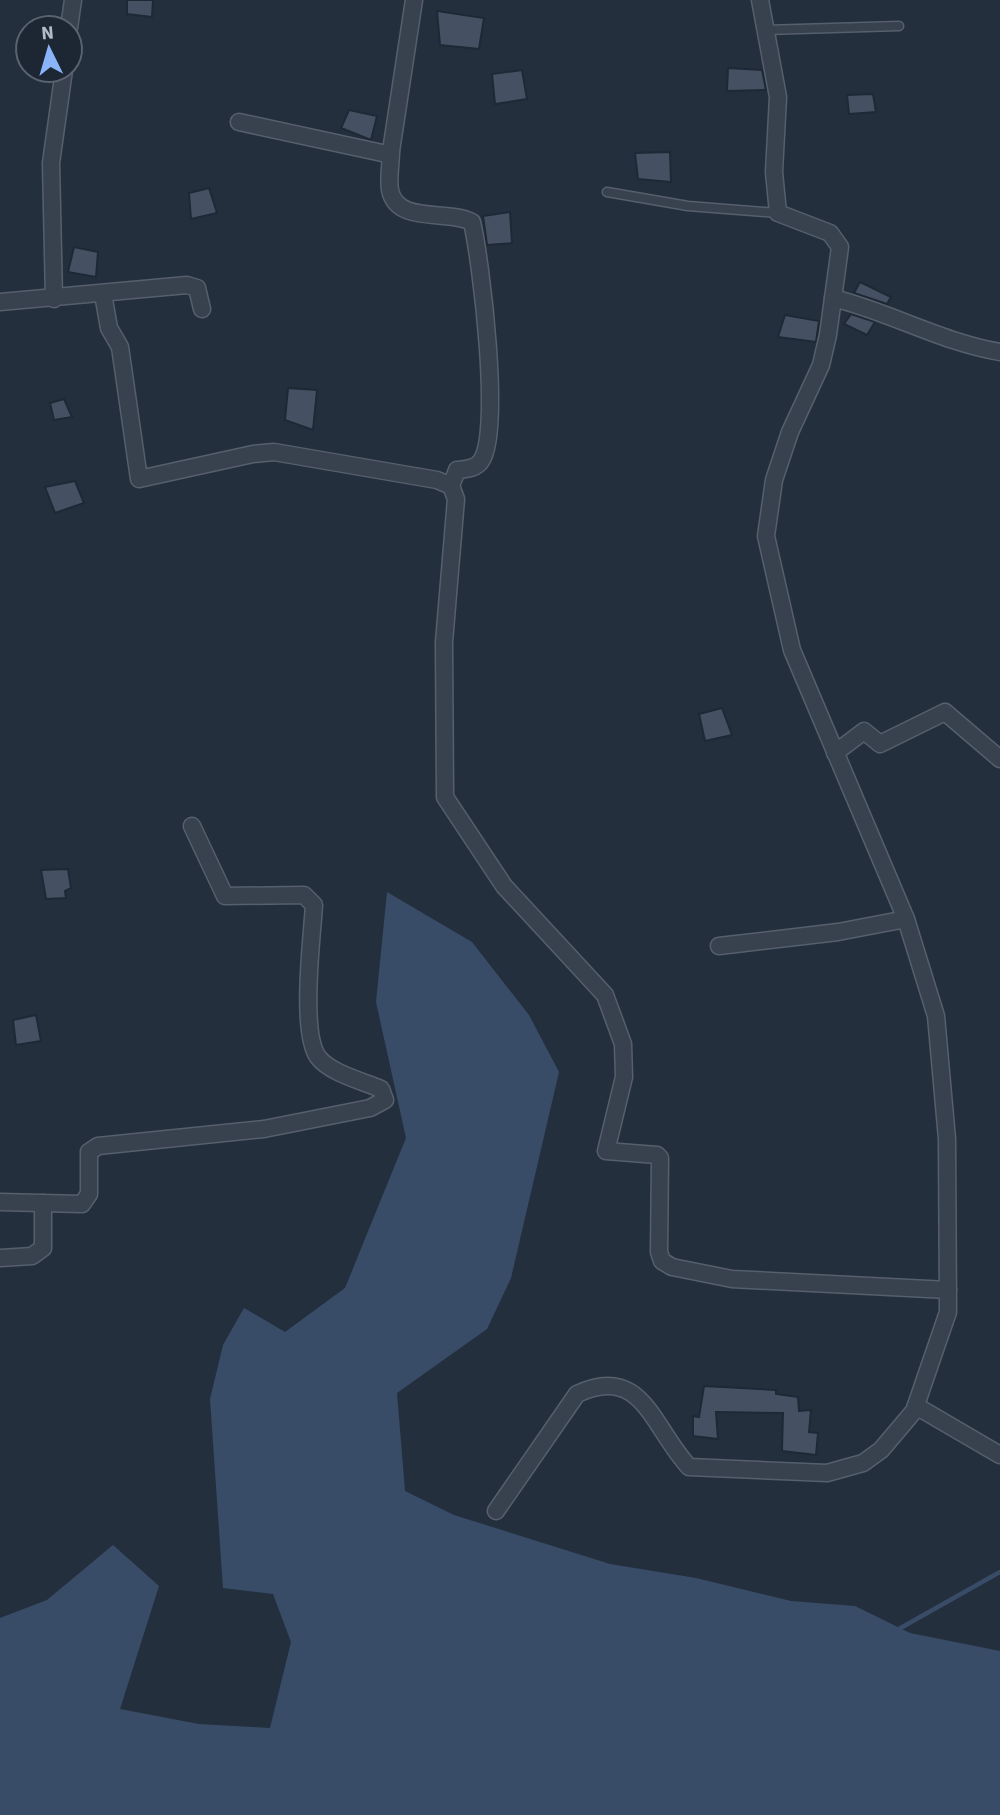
<svg xmlns="http://www.w3.org/2000/svg" width="1000" height="1815" viewBox="0 0 1000 1815" font-family="'Source Sans 3',sans-serif">
  <rect width="100%" height="100%" fill="#242f3e"/>
  <path fill="#394c67" d="M387 892 472 942 529 1015 559 1072 511 1278 487 1329 397 1393 405 1491 454 1515 610 1564 696 1578 791 1601 855 1606 910 1633 1000 1651V1815H0V1618L47 1600 113 1545 159 1586 120 1709 199 1724 270 1728 291 1642 273 1594 223 1588 210 1399 223 1345 244 1308 285 1332 345 1288 406 1138 376 1002Z"/>
  <g fill="none" stroke-linecap="round" stroke-linejoin="round">
    <path stroke="#394c67" stroke-width="4.5" d="M897 1630 1000 1572"/>
  </g>
  <g fill="#455162" stroke="#1f2835" stroke-width="2">
    <path d="M127 0H153L152 17 127 14Z"/>
    <path d="M437 11 484 18 479 49 440 45Z"/>
    <path d="M728 68 762 70 766 90 727 91Z"/>
    <path d="M522 70 527 99 495 104 492 74Z"/>
    <path d="M873 94 876 112 849 114 847 95Z"/>
    <path d="M349 110 377 116 371 140 341 128Z"/>
    <path d="M670 152 671 182 638 179 635 153Z"/>
    <path d="M209 188 217 213 191 219 189 193Z"/>
    <path d="M510 212 512 243 487 245 483 216Z"/>
    <path d="M74 247 98 252 96 277 68 272Z"/>
    <path d="M860 282 891 297 887 304 854 293Z"/>
    <path d="M851 314 875 322 867 335 844 324Z"/>
    <path d="M785 315 819 321 816 342 778 337Z"/>
    <path d="M288 388 317 390 313 430 285 420Z"/>
    <path d="M64 399 72 417 54 420 50 403Z"/>
    <path d="M75 481 84 503 55 513 45 487Z"/>
    <path d="M722 708 732 735 705 741 699 714Z"/>
    <path d="M68 869 71 888 65 891 66 898 46 899 41 870Z"/>
    <path d="M36 1015 41 1041 16 1045 13 1020Z"/>
    <path d="M704 1386 776 1390V1394L798 1397 799 1411 811 1410 809 1432 818 1433 816 1455 782 1451 783 1413 716 1412 718 1439 693 1436V1416L699 1417Z"/>
  </g>
  <g fill="none" stroke-linecap="round" stroke-linejoin="round">
    <defs>
      <g id="lane">
        <path d="M765 30 899 26"/>
        <path d="M607 192 688 206 778 213"/>
      </g>
      <g id="street">
        <path d="M69 28 73 0"/>
        <path d="M239 122 387 154 391 151 414 0"/>
        <path d="M391 151C391 163 388 178 390 190 397 225 448 209 472 222 481 261 502 432 481 461 476 469 465 469 457 470L451 486"/>
        <path d="M103 294 109 328 120 347 139 479 253 454 274 452 437 480 451 486 456 499 444 642 445 797 504 886 605 995 623 1044 624 1077 606 1151 657 1155 660 1158 659 1252 662 1261 672 1267 732 1279 948 1290"/>
        <path d="M833 298C890 312 941 342 1000 352"/>
        <path d="M54 299 51 163 64 70"/>
        <path d="M0 302 187 285 197 288 202 309"/>
        <path d="M835 753 864 731 880 744 945 712 1000 759"/>
        <path d="M719 946 838 932 906 919"/>
        <path d="M0 1202 82 1204 89 1194V1152L98 1146 264 1129 370 1108 385 1100 381 1089C362 1081 330 1073 318 1057 300 1032 312 937 314 905L304 895 225 896 192 826"/>
        <path d="M0 1258 32 1256 43 1248V1203"/>
        <path d="M916 1406 1000 1455"/>
        <path d="M496 1511 577 1394C642 1363 652 1427 689 1467L827 1473 863 1463 881 1450 914 1411 948 1312 947 1139 936 1016 906 919 792 650 766 536 774 480 790 432 821 365 828 335 840 247 830 233 778 213 774 172 778 97 760 0"/>
      </g>
    </defs>
    <use href="#lane" stroke="#565f6c" stroke-width="11"/>
    <use href="#street" stroke="#565f6c" stroke-width="19"/>
    <use href="#lane" stroke="#38414e" stroke-width="8"/>
    <use href="#street" stroke="#38414e" stroke-width="16"/>
  </g>
  <g transform="translate(49 49) rotate(355)"><circle r="33" fill="#1d2633" stroke="#59626f" stroke-width="2"/>
  <path d="M0-5L12 26L0 18L-12 26Z" fill="#8ab4f8"/>
  <text y="-10" font-size="19" font-weight="bold" text-anchor="middle" fill="#b4bcc9">N</text>
  </g>
</svg>
